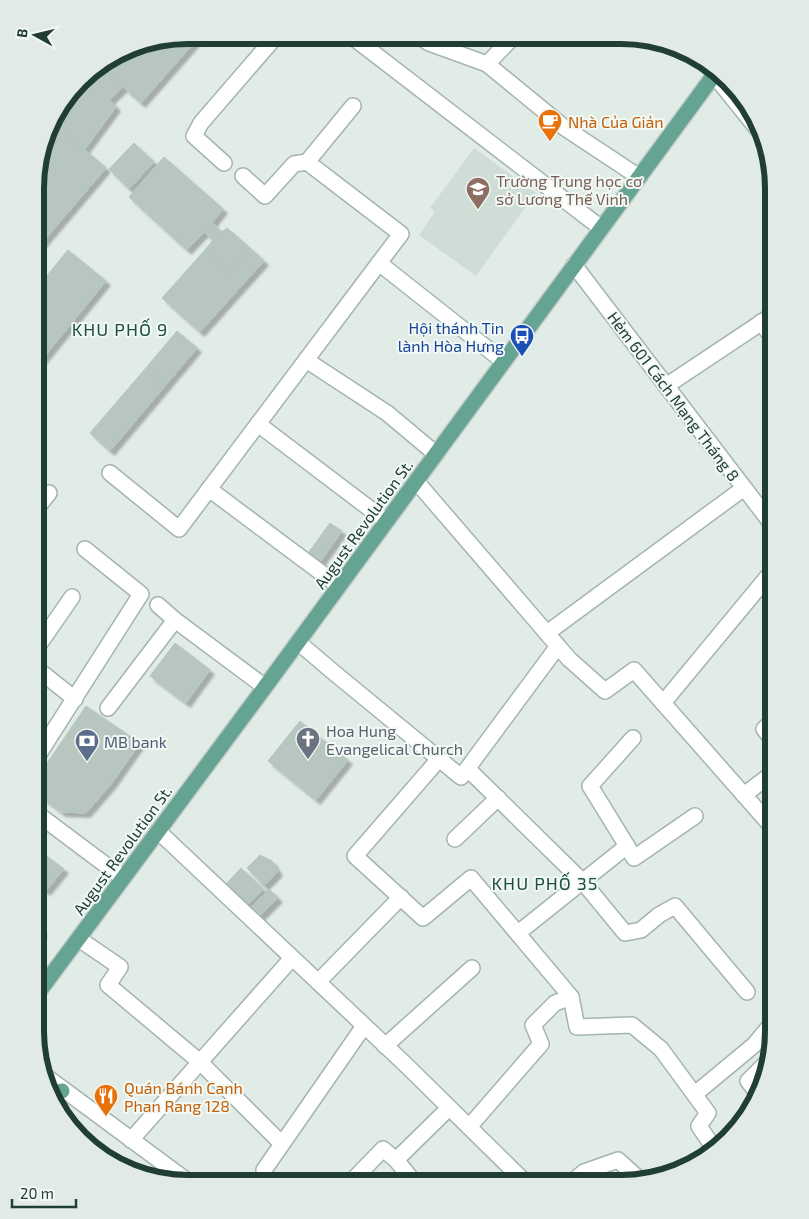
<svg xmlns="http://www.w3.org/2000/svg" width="809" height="1219" viewBox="0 0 809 1219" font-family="'Exo 2',sans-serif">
  <defs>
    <filter id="shadow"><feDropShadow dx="4.5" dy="4.5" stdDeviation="1" flood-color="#0004"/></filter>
  </defs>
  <rect width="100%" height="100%" fill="#e2ece7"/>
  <path fill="#d0dcd6" d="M474 148 536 193 476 276 419 235 435 212 430 208Z"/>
  <g fill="#b7c7c0" stroke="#b4c6be" filter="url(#shadow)">
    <path d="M188 35H201L141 103 112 77 143 43Z"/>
    <path d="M139 43H143L112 77 123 87 110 100 116 107 85 149 59 127 80 102 70 93 87 73Z"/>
    <path d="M70 93 80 102 59 127 52 121 55 112Z"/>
    <path d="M52 121 106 168 36 250V168Z"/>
    <path d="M134 143 154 162 129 189 109 169Z"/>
    <path d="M164 157 223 209 212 223 222 232 227 228 250 248 228 273 204 251 213 240 204 232 187 250 129 197Z"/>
    <path d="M250 248 264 261 200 332 162 298 204 251 228 273Z"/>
    <path d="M68 250 106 281 36 367V289Z"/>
    <path d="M177 331 197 348 165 386 145 369Z"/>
    <path d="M145 369 165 386 110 451 90 433Z"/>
    <path d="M330 523 342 531 318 565 306 556Z"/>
    <path d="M175 643 210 670 186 703 150 676Z"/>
    <path d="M86 706 140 743 112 783 86 813 61 812 35 792V781Z"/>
    <path d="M300 721 348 760 316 800 268 761Z"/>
    <path d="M41 852 64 869 46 891 35 883V859Z"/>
    <path d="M260 855 272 861 278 872 264 886 247 868Z"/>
    <path d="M241 868 263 889 248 905 226 884Z"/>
    <path d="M269 889 278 898 258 918 250 909Z"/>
    <path d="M35 926 43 931 35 942Z"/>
  </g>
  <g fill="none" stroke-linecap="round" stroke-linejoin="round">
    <defs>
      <g id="minor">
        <path d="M350 35 601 228"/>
        <path d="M418 36 429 43 487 64 565 128 639 177"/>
        <path d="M487 64 514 36"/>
        <path d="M714 75 764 137"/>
        <path d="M353 106 307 162 401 234 379 263 503 361"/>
        <path d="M224 163 194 136 201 123 277 35"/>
        <path d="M243 176 265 196 294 164 307 162"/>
        <path d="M574 265 774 527"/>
        <path d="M761 322 774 340"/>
        <path d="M306 360 387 413 436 454"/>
        <path d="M666 386 774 314"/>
        <path d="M258 424 386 521"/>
        <path d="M110 473 179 529 379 263"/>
        <path d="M416 481 569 659 605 691 634 670 744 795"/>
        <path d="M209 489 339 586"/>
        <path d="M36 509 49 493"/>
        <path d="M158 605 175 620 265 687"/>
        <path d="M547 633 744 488"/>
        <path d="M298 642 332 671 461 777 467 769 474 775 583 882 625 933 641 930 659 915 675 906 747 992"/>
        <path d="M36 649 72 597"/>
        <path d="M36 668 75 699"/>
        <path d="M663 703 774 569"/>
        <path d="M108 708 175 620"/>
        <path d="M774 742 764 729 774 719"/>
        <path d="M439 759 355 856 423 918 471 878 571 997 577 1027 632 1025 661 1049 708 1113 699 1126 713 1147"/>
        <path d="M35 760 141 594 85 549"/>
        <path d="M467 769 558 646"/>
        <path d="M35 812 123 878"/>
        <path d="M774 829 744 795 774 772"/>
        <path d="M158 831 405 1064 527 1184"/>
        <path d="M455 839 498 798"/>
        <path d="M627 846 634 858 695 816"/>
        <path d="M774 908 772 907 774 903"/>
        <path d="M518 933 627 846 590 786 633 738"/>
        <path d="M79 939 120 967 108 985 200 1062 281 1143"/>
        <path d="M318 982 401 897"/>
        <path d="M385 1046 472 968"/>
        <path d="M44 1075 190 1183"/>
        <path d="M695 1094 754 1045 774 1021"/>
        <path d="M758 1094 748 1081 770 1059"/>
        <path d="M469 1127 541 1044 533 1025 555 1003 571 997"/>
        <path d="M131 1140 292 958"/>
        <path d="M264 1170 364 1026"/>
        <path d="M350 1183 383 1149 396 1160"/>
        <path d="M415 1183 396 1160 449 1108"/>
        <path d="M570 1184 584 1172 618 1160 640 1180"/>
      </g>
      <g id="major">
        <path d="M35 997 265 687 717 71"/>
        <path d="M50 1094 62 1091"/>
      </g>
    </defs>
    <use href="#minor" stroke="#a4b4ae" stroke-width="18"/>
    <use href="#major" stroke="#c1c9c7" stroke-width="18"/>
    <use href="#minor" stroke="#fff" stroke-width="15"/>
    <use href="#major" stroke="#65a393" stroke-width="15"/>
  </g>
  <defs>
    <symbol id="cafe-pin" viewBox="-11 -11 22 30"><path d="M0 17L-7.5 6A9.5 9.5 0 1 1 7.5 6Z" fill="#e8710a" stroke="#f2f9f5"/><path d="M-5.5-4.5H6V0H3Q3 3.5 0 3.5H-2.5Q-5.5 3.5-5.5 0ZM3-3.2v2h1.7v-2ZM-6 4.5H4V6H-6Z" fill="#fff"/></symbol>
    <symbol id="school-pin" viewBox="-11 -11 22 30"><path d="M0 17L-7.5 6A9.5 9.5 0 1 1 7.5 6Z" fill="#8d6e63" stroke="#f2f9f5"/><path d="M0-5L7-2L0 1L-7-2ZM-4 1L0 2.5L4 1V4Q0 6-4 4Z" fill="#fff"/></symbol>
    <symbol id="bus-pin" viewBox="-11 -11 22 30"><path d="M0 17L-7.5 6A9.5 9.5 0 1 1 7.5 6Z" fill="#1a4fb4" stroke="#f2f9f5"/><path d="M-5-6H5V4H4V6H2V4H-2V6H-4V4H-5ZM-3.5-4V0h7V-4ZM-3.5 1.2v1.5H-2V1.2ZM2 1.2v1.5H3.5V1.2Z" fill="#fff"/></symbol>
    <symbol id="church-pin" viewBox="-11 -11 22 30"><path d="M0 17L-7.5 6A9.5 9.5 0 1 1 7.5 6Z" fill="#6b7280" stroke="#f2f9f5"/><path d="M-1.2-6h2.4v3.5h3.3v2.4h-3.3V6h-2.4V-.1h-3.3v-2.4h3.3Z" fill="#fff"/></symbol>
    <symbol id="bank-pin" viewBox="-11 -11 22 30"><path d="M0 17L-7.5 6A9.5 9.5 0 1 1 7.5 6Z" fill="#5c6f8a" stroke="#f2f9f5"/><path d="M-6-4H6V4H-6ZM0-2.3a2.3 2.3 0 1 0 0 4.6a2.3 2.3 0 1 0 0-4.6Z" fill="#fff"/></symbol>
    <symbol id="restaurant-pin" viewBox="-11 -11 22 30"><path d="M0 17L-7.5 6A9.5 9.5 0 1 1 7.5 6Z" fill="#e8710a" stroke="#f2f9f5"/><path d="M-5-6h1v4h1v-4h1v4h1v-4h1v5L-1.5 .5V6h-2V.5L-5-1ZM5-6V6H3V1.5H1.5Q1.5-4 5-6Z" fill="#fff"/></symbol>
  </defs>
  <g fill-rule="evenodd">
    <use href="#cafe-pin" x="536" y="107" width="28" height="38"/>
    <use href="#school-pin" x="464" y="175" width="28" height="38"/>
    <use href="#bus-pin" x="508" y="322" width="28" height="38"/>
    <use href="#church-pin" x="294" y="725" width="28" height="38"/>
    <use href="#bank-pin" x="73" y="727" width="28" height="38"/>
    <use href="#restaurant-pin" x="92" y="1082" width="28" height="38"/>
  </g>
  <g text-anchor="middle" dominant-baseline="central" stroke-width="4" stroke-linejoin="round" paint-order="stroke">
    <g font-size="16" fill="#c56008" stroke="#f2f9f5" text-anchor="start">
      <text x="568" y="121">Nhà Của Giản</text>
      <text x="124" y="1087">Quán Bánh Canh<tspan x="124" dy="18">Phan Rang 128</tspan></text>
    </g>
    <g font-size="16" fill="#785e54" stroke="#f2f9f5" text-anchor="start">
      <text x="496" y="180">Trường Trung học cơ<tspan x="496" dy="18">sở Lương Thế Vinh</tspan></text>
    </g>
    <g font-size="16" fill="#164399" stroke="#f2f9f5" text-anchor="end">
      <text x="504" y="327">Hội thánh Tin<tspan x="504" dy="18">lành Hòa Hưng</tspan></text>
    </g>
    <g font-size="16" fill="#213e36" stroke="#f2f9f5">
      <text transform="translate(674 396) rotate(53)">Hẻm 601 Cách Mạng Tháng 8</text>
      <text transform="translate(363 524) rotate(-54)">August Revolution St.</text>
      <text transform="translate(122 850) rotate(-54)">August Revolution St.</text>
    </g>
    <g font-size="16" fill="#5b616d" stroke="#f2f9f5" text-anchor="start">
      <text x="326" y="730">Hoa Hung<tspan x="326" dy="18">Evangelical Church</tspan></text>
    </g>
    <g font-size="16" fill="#4e5e75" stroke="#f2f9f5" text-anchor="start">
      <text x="104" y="741">MB bank</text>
    </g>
    <g font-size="18" letter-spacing="1" fill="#1d5043" stroke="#f2f9f5">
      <text x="120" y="329">KHU PHỐ 9</text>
      <text x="545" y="883">KHU PHỐ 35</text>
    </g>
  </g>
  <path d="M0 0H809V1219H0ZM188 44H621A144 144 0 0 1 765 188V1031A144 144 0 0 1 621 1175H188A144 144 0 0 1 44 1031V188A144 144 0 0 1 188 44Z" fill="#e1eae6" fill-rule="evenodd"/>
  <path fill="none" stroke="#213e36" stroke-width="6" d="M188 44H621A144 144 0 0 1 765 188V1031A144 144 0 0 1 621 1175H188A144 144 0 0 1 44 1031V188A144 144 0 0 1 188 44Z"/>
  <g transform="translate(35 35) rotate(278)" stroke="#f2f9f5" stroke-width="4" paint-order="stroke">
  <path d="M0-4L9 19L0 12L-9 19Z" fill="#213e36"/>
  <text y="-8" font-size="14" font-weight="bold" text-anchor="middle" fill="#213e36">B</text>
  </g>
  <path d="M12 1199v8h64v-8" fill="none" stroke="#213e36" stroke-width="2.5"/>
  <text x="20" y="1199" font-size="15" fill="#213e36" stroke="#f2f9f5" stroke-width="4" paint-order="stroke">20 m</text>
</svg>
